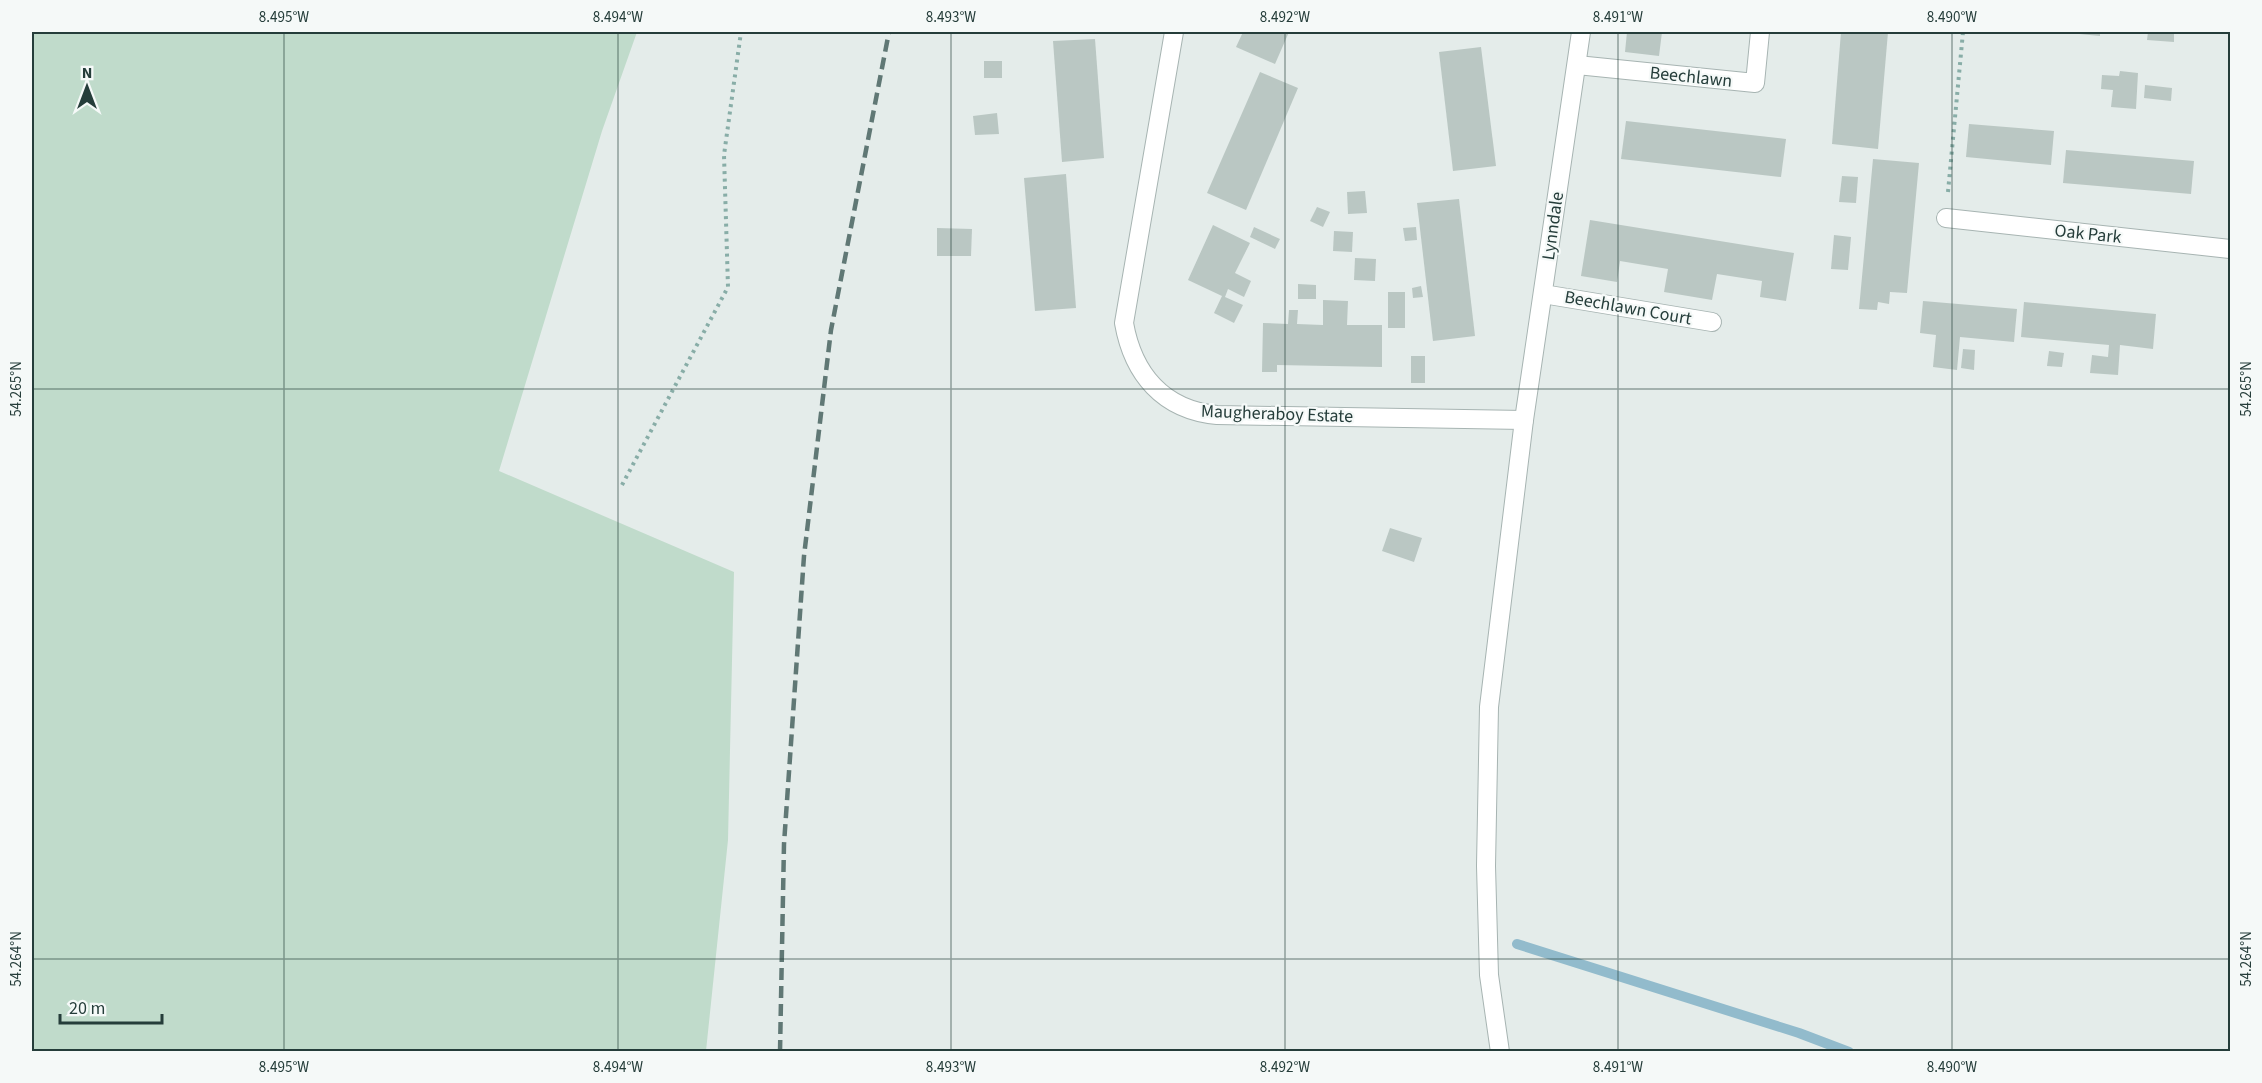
<svg xmlns="http://www.w3.org/2000/svg" width="2262" height="1083" viewBox="0 0 2262 1083" font-family="'Source Sans 3',sans-serif">
  <rect width="100%" height="100%" fill="#e4ecea"/>
  <path fill="#c0dbcb" d="M32 32H637L602 131 499 471 734 572 728 840 706 1051H32Z"/>
  <g fill="none" stroke-linecap="round" stroke-linejoin="round">
    <path stroke="#92bbcc" stroke-width="10" d="M1517 944 1799 1033 1849 1052"/>
  </g>
  <g fill="#bac7c3">
    <path d="M1243 32H1289L1275 64 1236 47Z"/>
    <path d="M1627 32H1662L1659 56 1625 52Z"/>
    <path d="M1841 32H1888L1878 149 1832 144Z"/>
    <path d="M2069 32H2100V36L2069 33Z"/>
    <path d="M2148 32H2174V42L2147 40Z"/>
    <path d="M1095 39 1104 158 1062 162 1053 41Z"/>
    <path d="M1481 47 1496 166 1453 171 1439 52Z"/>
    <rect x="984" y="61" width="18" height="17"/>
    <path d="M2120 71 2138 73 2136 109 2111 107 2113 90 2101 89 2102 75 2119 76Z"/>
    <path d="M1260 72 1298 88 1246 210 1207 193Z"/>
    <path d="M2145 85 2172 88 2171 101 2144 98Z"/>
    <path d="M997 113 999 134 975 135 973 116Z"/>
    <path d="M1626 121 1786 139 1781 177 1621 159Z"/>
    <path d="M1969 124 2054 131 2051 165 1966 157Z"/>
    <path d="M2066 150 2194 161 2191 194 2063 183Z"/>
    <path d="M1873 159 1919 163 1907 293 1890 292 1889 304 1878 302 1877 310 1859 309Z"/>
    <path d="M1066 174 1076 308 1035 311 1024 178Z"/>
    <path d="M1842 176 1858 177 1856 203 1839 202Z"/>
    <path d="M1365 191 1367 213 1348 214 1347 192Z"/>
    <path d="M1459 199 1475 336 1433 341 1417 203Z"/>
    <path d="M1317 207 1330 212 1323 227 1310 221Z"/>
    <path d="M1590 220 1794 253 1786 301 1760 297 1762 281 1717 274 1712 300 1664 292 1668 269 1620 261 1617 282 1581 276Z"/>
    <path d="M1213 225 1250 243 1235 273 1251 281 1244 297 1228 289 1225 297 1243 305 1234 323 1214 313 1222 296 1188 280Z"/>
    <path d="M1254 227 1280 239 1275 249 1250 237Z"/>
    <path d="M1416 227 1417 240 1405 241 1403 228Z"/>
    <path d="M937 228 972 229 971 256H937Z"/>
    <path d="M1334 231 1353 232 1352 252 1333 251Z"/>
    <path d="M1834 235 1851 237 1848 270 1831 269Z"/>
    <path d="M1355 258 1376 259 1375 281 1354 280Z"/>
    <path d="M1298 284 1316 285V299H1298Z"/>
    <path d="M1421 286 1423 297 1413 298 1412 288Z"/>
    <rect x="1388" y="292" width="17" height="36"/>
    <path d="M1323 300 1348 301 1347 325H1382V367L1277 365V372H1262L1263 323 1288 324 1289 310H1298L1297 324 1323 325Z"/>
    <path d="M1923 301 2017 309 2014 342 1960 337 1957 370 1933 367 1936 335 1920 333Z"/>
    <path d="M2024 302 2156 314 2153 349 2120 345 2118 375 2090 373 2092 355 2108 357 2109 345 2021 337Z"/>
    <path d="M1963 349 1975 350 1974 370 1961 368Z"/>
    <path d="M2049 351 2064 353 2062 367 2047 366Z"/>
    <rect x="1411" y="356" width="14" height="27"/>
    <path d="M1390 528 1422 538 1414 562 1382 551Z"/>
  </g>
  <g fill="none" stroke-linecap="round" stroke-linejoin="round">
    <defs>
      <g id="minor">
        <path d="M1174 32 1124 323C1133 374 1163 410 1217 415L1524 420"/>
        <path d="M1577 65 1755 83 1760 32"/>
        <path d="M1946 218 2230 249"/>
        <path d="M1543 294 1712 322"/>
        <path d="M1500 1052 1489 975 1486 866 1489 707 1524 420 1581 32"/>
      </g>
    </defs>
    <use href="#minor" stroke="#a7b4b2" stroke-width="20"/>
    <g stroke="#88ada7" stroke-width="4" stroke-dasharray="3 4.5" stroke-linecap="butt">
      <path d="M1948 192 1963 32"/>
      <path d="M622 485 728 287 724 155 741 32"/>
    </g>
    <use href="#minor" stroke="#fff" stroke-width="18"/>
    <path stroke="#607875" stroke-width="4.5" stroke-dasharray="12 6" stroke-linecap="butt" d="M780 1052 784 844 804 556 831 330 889 32"/>
  </g>
  <path fill="none" stroke="#253d3a" stroke-width="1.5" stroke-opacity="0.45" d="M284 32V1052M618 32V1052M951 32V1052M1285 32V1052M1618 32V1052M1952 32V1052M32 389H2230M32 959H2230"/>
  <g text-anchor="middle" dominant-baseline="central" stroke-width="4.5" stroke-linejoin="round" paint-order="stroke">
    <g font-size="18" fill="#253d3a" stroke="#f5f9f8">
      <text transform="translate(1691 77) rotate(6)">Beechlawn</text>
      <text transform="translate(1553 226) rotate(-82)">Lynndale</text>
      <text transform="translate(2088 234) rotate(6)">Oak Park</text>
      <text transform="translate(1628 308) rotate(10)">Beechlawn Court</text>
      <text transform="translate(1277 414) rotate(2)">Maugheraboy Estate</text>
    </g>
  </g>
  <rect width="2262" height="1083" fill="none" stroke="#f5f9f8" stroke-width="66"/>
  <g transform="translate(87 87)" stroke="#f5f9f8" stroke-width="4.5" paint-order="stroke">
  <path d="M0-4.5L10 22L0 15L-10 22Z" fill="#253d3a"/>
  <text y="-9" font-size="16" font-weight="bold" text-anchor="middle" fill="#253d3a">N</text>
  </g>
  <path d="M60 1014v9h102v-9" fill="none" stroke="#253d3a" stroke-width="3"/>
  <text x="69" y="1014" font-size="18" fill="#253d3a" stroke="#f5f9f8" stroke-width="4.5" paint-order="stroke">20 m</text>
  <rect x="33" y="33" width="2196" height="1017" fill="none" stroke="#253d3a" stroke-width="2"/>
  <g font-size="15" text-anchor="middle" fill="#253d3a">
    <text x="284" y="22">8.495°W</text>
    <text x="618" y="22">8.494°W</text>
    <text x="951" y="22">8.493°W</text>
    <text x="1285" y="22">8.492°W</text>
    <text x="1618" y="22">8.491°W</text>
    <text x="1952" y="22">8.490°W</text>
    <text transform="translate(16 389) rotate(-90)" y="5">54.265°N</text>
    <text transform="translate(2246 389) rotate(-90)" y="5">54.265°N</text>
    <text transform="translate(16 959) rotate(-90)" y="5">54.264°N</text>
    <text transform="translate(2246 959) rotate(-90)" y="5">54.264°N</text>
    <text x="284" y="1072">8.495°W</text>
    <text x="618" y="1072">8.494°W</text>
    <text x="951" y="1072">8.493°W</text>
    <text x="1285" y="1072">8.492°W</text>
    <text x="1618" y="1072">8.491°W</text>
    <text x="1952" y="1072">8.490°W</text>
  </g>
</svg>
